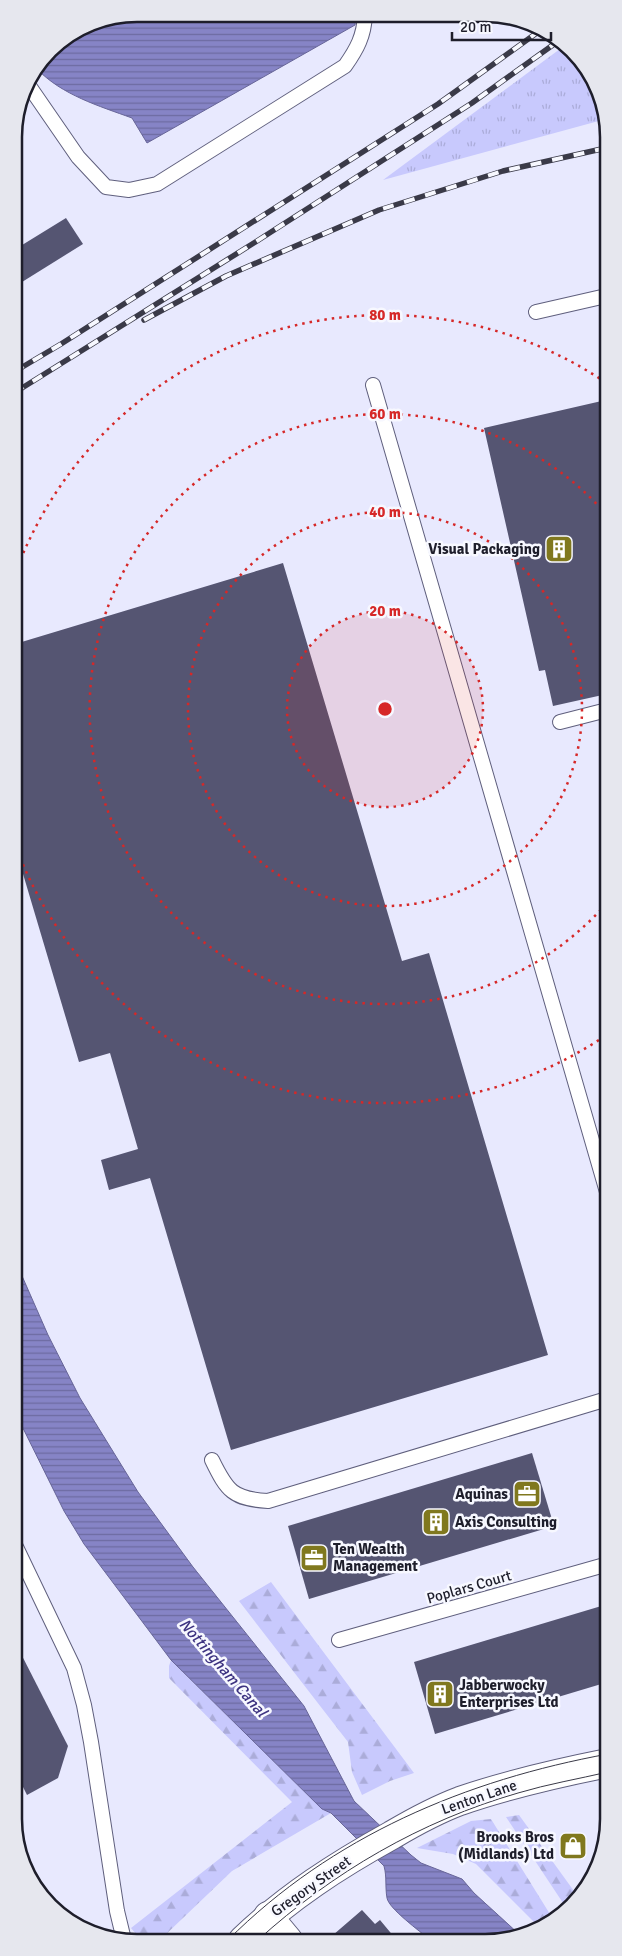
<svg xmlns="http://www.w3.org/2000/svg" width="622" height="1956" viewBox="0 0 622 1956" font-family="Signika,sans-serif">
  <defs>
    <pattern id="forest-firs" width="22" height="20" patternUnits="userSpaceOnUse" patternTransform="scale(1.25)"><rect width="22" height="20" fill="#c8c9fd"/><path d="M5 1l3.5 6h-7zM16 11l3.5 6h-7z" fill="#abacd9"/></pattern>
    <pattern id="park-tufts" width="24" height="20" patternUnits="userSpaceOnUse" patternTransform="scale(1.25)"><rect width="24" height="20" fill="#c8c9fd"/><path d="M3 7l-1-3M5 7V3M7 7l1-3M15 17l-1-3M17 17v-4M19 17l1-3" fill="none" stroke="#abacd9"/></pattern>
    <pattern id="water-rules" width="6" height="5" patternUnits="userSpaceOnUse" patternTransform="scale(1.25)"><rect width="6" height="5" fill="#8684c6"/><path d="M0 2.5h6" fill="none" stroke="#6d6ba1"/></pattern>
  </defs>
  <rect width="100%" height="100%" fill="#e8e9fe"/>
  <g fill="url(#forest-firs)">
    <path d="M271 1582 414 1773 390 1781 362 1795 352 1772 348 1742 239 1601Z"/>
    <path d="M171 1660 322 1809 331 1813 232 1871 160 1940H141L131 1928 292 1802 169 1678V1666Z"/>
    <path d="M519 1815 579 1898 567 1909 506 1817Z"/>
    <path d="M491 1819 553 1919 540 1928 476 1864 453 1854 417 1848 471 1821Z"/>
  </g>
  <path fill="url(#park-tufts)" d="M564 46 572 50 606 114V119L383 180Z"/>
  <g fill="url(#water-rules)" stroke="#676598">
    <path d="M138 14 356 15 355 25 147 143 132 118C99 106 62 95 37 69L56 45 91 23Z"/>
    <path d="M15 1260 48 1335 80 1398 138 1492 193 1567 304 1706 354 1801 411 1855 421 1863 462 1879 474 1893 520 1935 508 1940H430C420 1931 389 1909 387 1898 385 1887 387 1877 384 1866L331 1813 322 1809 171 1660 84 1544 64 1511 16 1414Z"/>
  </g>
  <g fill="#555572">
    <path d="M66 218 83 244 14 287V250Z"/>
    <path d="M606 400 607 694 553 706 545 670 539 671 484 428Z"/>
    <path d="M283 563 402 961 429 953 548 1355 231 1450 150 1178 109 1190 101 1160 138 1149 110 1053 79 1062 15 847V644Z"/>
    <path d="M532 1453 554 1526 309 1599 288 1526Z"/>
    <path d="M608 1604V1682L435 1734 414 1662Z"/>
    <path d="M16 1644 68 1746 58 1778 27 1795 16 1773Z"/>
    <path d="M362 1910 375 1924 380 1920 395 1938 392 1940H337L333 1935Z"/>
  </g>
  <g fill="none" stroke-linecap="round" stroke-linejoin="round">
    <defs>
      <g id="lane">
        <path d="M27 83 78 157 106 187 129 190 157 184 345 66C357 49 364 36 365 15"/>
        <path d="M536 312 606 296"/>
        <path d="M373 385 607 1192"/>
        <path d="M560 722 607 710"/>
        <path d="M212 1460C227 1491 233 1499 268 1501L607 1399"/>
        <path d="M16 1547 74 1668 84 1705 91 1742 117 1911 124 1940"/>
        <path d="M339 1640 608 1564"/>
      </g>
      <path id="street" d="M268 1916 288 1940"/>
      <path id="secondary" d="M243 1940C288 1897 338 1865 392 1835 414 1822 436 1810 460 1801 509 1784 558 1773 608 1763"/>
    </defs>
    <use href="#lane" stroke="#5f5f7d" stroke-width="16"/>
    <use href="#street" stroke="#5f5f7d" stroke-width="30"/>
    <use href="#secondary" stroke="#5f5f7d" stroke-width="30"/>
    <use href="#lane" stroke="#fff" stroke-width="14"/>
    <use href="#street" stroke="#fff" stroke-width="28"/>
    <use href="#secondary" stroke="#fff" stroke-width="28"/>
    <g stroke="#3a3a48" stroke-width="1">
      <path d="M228 1940C332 1836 466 1780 608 1754"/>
      <path d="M258 1940C333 1872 421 1821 518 1793 548 1784 578 1779 608 1772"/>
    </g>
    <defs>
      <g id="rail">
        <path d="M144 320 226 276 379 210 503 171 606 148"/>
        <path d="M14 372 61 344 438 104 538 32"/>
        <path d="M14 393 257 241 472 103 557 42"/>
      </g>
    </defs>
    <use href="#rail" stroke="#3a3a48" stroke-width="5.5"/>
    <use href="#rail" stroke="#f7f8ff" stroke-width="4" stroke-dasharray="11" stroke-linecap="butt"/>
  </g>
  <circle cx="385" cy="709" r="98" fill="#d62828" fill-opacity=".12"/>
  <g fill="none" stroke="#d62828" stroke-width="2.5" stroke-dasharray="2.5 5">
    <circle cx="385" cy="709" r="98"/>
    <circle cx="385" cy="709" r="197"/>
    <path d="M606 904A295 295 0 1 1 606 514"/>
    <path d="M605 1036A394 394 0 0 1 16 847M15 574A394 394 0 0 1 605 382"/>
  </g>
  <defs>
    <symbol id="building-square" viewBox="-11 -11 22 22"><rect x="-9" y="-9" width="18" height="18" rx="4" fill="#80781e" stroke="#f7f8ff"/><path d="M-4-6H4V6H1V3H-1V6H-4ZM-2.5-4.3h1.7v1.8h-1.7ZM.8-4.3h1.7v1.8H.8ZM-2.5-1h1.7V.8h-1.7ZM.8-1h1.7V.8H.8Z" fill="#fff"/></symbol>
    <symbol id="office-square" viewBox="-11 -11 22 22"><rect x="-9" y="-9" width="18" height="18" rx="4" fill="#80781e" stroke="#f7f8ff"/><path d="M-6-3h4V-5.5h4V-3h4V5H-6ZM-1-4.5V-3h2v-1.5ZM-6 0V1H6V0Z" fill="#fff"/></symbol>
    <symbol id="shop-square" viewBox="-11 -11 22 22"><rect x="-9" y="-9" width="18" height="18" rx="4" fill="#80781e" stroke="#f7f8ff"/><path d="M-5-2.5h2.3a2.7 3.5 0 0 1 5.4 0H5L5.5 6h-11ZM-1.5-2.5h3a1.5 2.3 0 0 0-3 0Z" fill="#fff"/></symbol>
  </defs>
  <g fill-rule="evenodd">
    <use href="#building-square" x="543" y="533" width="32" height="32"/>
    <use href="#office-square" x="511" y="1478" width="32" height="32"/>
    <use href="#building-square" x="420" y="1506" width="32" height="32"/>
    <use href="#office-square" x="298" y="1542" width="32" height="32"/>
    <use href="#building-square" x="424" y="1678" width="32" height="32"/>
    <use href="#shop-square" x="557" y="1830" width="32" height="32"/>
  </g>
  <g text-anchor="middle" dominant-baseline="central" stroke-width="5" stroke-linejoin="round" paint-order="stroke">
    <g font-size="15" font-weight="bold" fill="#1e1e2b" stroke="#f7f8ff" text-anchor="end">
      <text x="540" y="549">Visual Packaging</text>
      <text x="508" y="1494">Aquinas</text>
      <text x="455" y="1522" text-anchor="start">Axis Consulting</text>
      <text x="333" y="1549" text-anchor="start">Ten Wealth<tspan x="333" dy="17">Management</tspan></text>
      <text x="459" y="1685" text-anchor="start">Jabberwocky<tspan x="459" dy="17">Enterprises Ltd</tspan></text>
      <text x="554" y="1837">Brooks Bros<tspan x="554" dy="17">(Midlands) Ltd</tspan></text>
    </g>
    <g font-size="15" fill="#1e1e2b" stroke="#f7f8ff">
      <text transform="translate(469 1587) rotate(-16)">Poplars Court</text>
      <text transform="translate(479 1797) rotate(-19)">Lenton Lane</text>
      <text transform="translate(311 1886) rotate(-35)">Gregory Street</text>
    </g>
    <g font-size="16" font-style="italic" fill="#3d3381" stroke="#f7f8ff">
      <text transform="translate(223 1668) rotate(49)">Nottingham Canal</text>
    </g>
  </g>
  <path d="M0 0H622V1956H0ZM137 22H485A115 115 0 0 1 600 137V1819A115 115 0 0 1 485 1934H137A115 115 0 0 1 22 1819V137A115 115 0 0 1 137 22Z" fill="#e6e7ee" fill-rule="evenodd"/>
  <path fill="none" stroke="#1e1e2b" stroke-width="2.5" d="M137 22H485A115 115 0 0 1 600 137V1819A115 115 0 0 1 485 1934H137A115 115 0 0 1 22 1819V137A115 115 0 0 1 137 22Z"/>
  <circle cx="385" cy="709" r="8" fill="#d62828" stroke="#f7f8ff" stroke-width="2.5"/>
  <g font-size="15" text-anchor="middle" font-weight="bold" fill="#d62828" stroke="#f7f8ff" stroke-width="5" stroke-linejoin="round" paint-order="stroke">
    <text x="385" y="320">80 m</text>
    <text x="385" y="419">60 m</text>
    <text x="385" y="517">40 m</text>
    <text x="385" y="616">20 m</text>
  </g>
  <path d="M452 32v8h99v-8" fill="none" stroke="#1e1e2b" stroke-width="2.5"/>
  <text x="460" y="32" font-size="15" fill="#1e1e2b" stroke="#f7f8ff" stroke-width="4" paint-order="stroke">20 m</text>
</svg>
